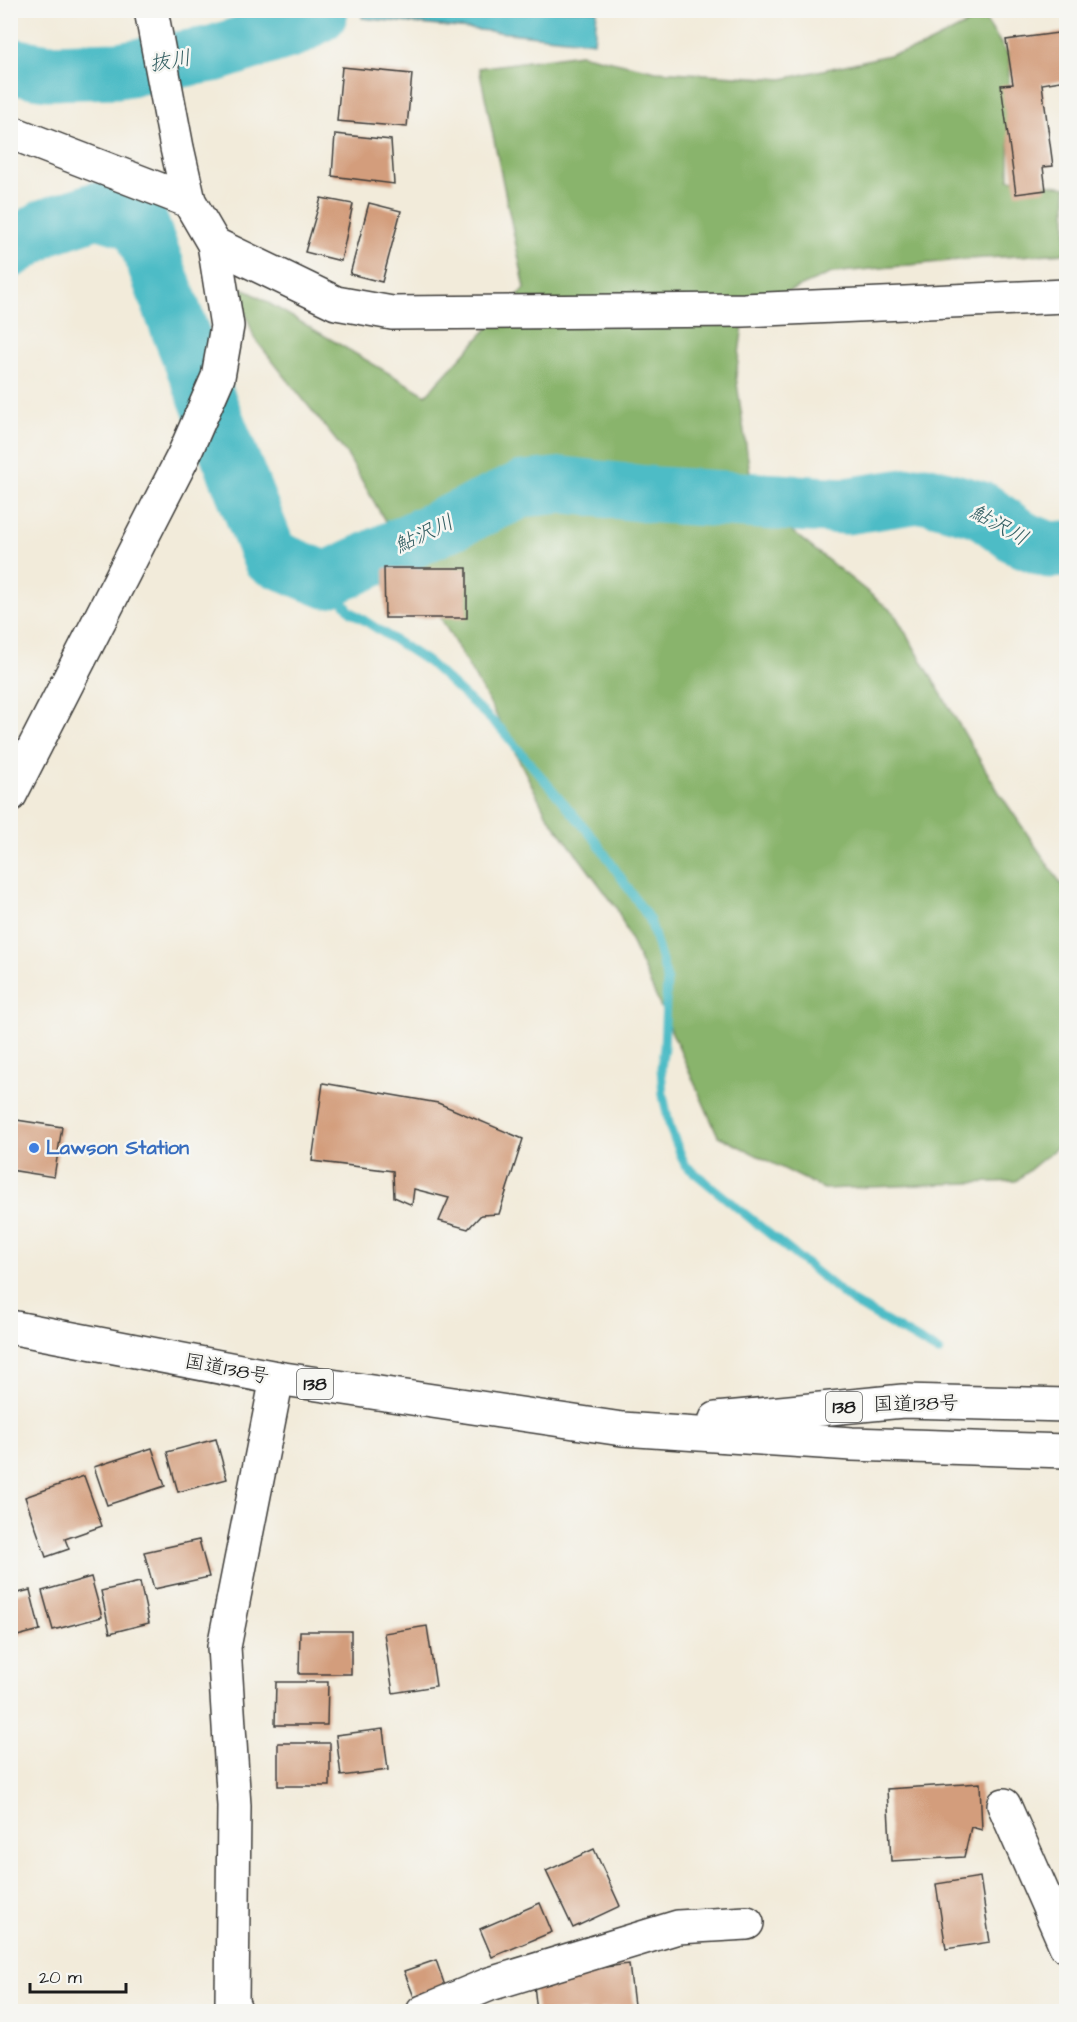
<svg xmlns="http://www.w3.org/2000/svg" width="1077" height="2022" viewBox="0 0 1077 2022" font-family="'Architects Daughter','Klee One',sans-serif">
  <rect width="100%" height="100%" fill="#f6f6f2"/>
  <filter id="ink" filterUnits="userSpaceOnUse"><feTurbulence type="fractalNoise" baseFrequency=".0167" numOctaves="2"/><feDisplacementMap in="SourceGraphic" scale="12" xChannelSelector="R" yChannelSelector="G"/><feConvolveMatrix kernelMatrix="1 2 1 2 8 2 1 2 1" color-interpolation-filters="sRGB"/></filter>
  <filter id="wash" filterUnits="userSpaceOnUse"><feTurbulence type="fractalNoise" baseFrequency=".008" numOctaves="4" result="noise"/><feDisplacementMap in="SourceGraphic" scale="24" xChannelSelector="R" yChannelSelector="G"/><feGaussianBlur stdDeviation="1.35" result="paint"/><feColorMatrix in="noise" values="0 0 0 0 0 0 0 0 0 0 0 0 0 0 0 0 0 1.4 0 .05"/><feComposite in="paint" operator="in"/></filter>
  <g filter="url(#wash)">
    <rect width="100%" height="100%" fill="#f2ebda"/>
    <path fill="#89b46c" stroke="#526844" stroke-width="1.5" d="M983 16 1009 56V179L1066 187V253L969 259 832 273 745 310 736 376 754 501 894 613 998 791 1066 891V1140L1016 1181 824 1189 718 1136 616 907 547 815 493 709 346 453 254 338 236 284 426 395 525 288 479 68 580 54 656 71 783 79 920 48Z"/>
    <path fill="#4ebcc6" stroke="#356c71" stroke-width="1.5" d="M362 11 597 10V11L594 42 362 18Z"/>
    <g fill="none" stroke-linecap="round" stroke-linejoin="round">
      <path stroke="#4ebcc6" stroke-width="9" d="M326 580 350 611 428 662 500 728 596 841 650 920 667 979 664 1047 661 1068 663 1095 670 1128 685 1165 854 1303 939 1352"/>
      <g stroke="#4ebcc6" stroke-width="57">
        <path d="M10 66 48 72 118 70 213 54 295 28 319 14 320 10"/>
        <path d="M10 250 46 227 97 210 140 223 180 331 270 557 326 580 523 489 564 485 657 495 846 506 925 494 982 510 1020 538 1049 550 1066 549"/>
      </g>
    </g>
    <g id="blocks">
      <g fill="#d39d7b">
        <path d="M1065 32 1066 45V80L1042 84 1053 166 1043 167 1046 190 1016 194 1001 85 1013 84 1006 40Z"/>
        <path d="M342 67 412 74 407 127 337 121Z"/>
        <path d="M335 134 391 140 394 184 332 176Z"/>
        <path d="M321 198 353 204 341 261 305 252Z"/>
        <path d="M369 203 401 211 382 282 350 274Z"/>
        <path d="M384 568H467V618H385Z"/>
        <path d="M323 1083 438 1103 523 1139 499 1214 481 1215 468 1229 439 1221 449 1198 414 1189 412 1205 394 1197 393 1171 312 1161Z"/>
        <path d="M10 1119 62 1127 54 1177 10 1170Z"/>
        <path d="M216 1439 227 1479 178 1492 167 1452Z"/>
        <path d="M152 1448 165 1486 107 1505 94 1467Z"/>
        <path d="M84 1476 102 1526 65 1539 69 1549 46 1557 25 1497Z"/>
        <path d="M199 1540 209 1577 154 1589 144 1552Z"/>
        <path d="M91 1577 102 1617 53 1630 42 1591Z"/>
        <path d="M140 1582 149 1623 110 1633 101 1591Z"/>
        <path d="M30 1590 40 1630 10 1638V1595Z"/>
        <path d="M427 1626 436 1686 393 1693 384 1633Z"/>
        <path d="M300 1631H351V1674H299Z"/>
        <path d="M276 1682H328L327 1725H275Z"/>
        <path d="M383 1729 388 1770 341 1776 336 1735Z"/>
        <rect x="278" y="1743" width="52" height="43"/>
        <path d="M980 1783 982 1830 971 1827 964 1857 891 1861 887 1789Z"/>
        <path d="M594 1849 620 1906 573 1928 546 1871Z"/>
        <path d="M980 1877 990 1942 946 1949 936 1884Z"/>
        <path d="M540 1903 552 1932 492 1957 480 1929Z"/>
        <path d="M436 1960 445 1986 414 1997 404 1971Z"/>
        <path d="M629 1964 634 2005 601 2009V2012H537L533 1976Z"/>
      </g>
    </g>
  </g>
  <g filter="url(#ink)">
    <use href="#blocks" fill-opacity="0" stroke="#3c3b38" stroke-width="1.5"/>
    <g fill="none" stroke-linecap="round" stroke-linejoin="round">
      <defs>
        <g id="minor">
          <path d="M10 132 189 201"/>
          <path d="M214 244 336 303 392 313 744 310 1066 296"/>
          <path d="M10 795 183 457 218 377 227 326 214 244 189 201 177 148 151 10"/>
          <path d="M1004 1805 1066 1946"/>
          <path d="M236 2012 232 2002 234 1806 224 1647 277 1378"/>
          <path d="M423 2012 490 1984 678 1927 747 1923"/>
        </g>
        <g id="highway">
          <path d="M10 1327 277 1378 622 1429 852 1444 1066 1451"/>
          <path d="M716 1419 903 1401 1066 1405"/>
        </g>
      </defs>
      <use href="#minor" stroke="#3c3b38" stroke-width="36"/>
      <use href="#highway" stroke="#3c3b38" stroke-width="36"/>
      <use href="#minor" stroke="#fff" stroke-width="33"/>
      <use href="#highway" stroke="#fff" stroke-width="33"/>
    </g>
  </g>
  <circle fill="#3f7fe0" stroke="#f6f6f2" stroke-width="2" cx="34" cy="1148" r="6"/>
  <g text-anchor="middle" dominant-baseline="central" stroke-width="5" stroke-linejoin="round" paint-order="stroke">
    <g fill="#f6f6f2" stroke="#5d5d5c" stroke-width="1.5">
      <rect x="297" y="1369" width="36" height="30" rx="4.5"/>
      <rect x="826" y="1392" width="36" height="30" rx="4.5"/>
    </g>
    <g font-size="18" font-weight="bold" fill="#1c1c1c">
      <text x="315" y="1384">138</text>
      <text x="844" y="1407">138</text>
    </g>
    <g font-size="20" font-weight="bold" fill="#366cbe" stroke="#f6f6f2" text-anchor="start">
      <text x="46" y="1148">Lawson Station</text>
    </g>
    <g font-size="20" fill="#1c1c1c" stroke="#f6f6f2">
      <text transform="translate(227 1369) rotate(11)">国道138号</text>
      <text transform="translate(916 1404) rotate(-1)">国道138号</text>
    </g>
    <g font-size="21" font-style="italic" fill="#305c60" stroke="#f6f6f2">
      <text transform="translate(170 61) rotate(-10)">抜川</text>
      <text transform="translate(999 525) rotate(29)">鮎沢川</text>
      <text transform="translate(424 534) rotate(-25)">鮎沢川</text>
    </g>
  </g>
  <rect width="1077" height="2022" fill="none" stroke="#f6f6f2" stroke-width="36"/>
  <path d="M30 1983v9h96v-9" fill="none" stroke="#1c1c1c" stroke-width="3"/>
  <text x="39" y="1983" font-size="18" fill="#1c1c1c" stroke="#f6f6f2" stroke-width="4.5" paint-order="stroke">20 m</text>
</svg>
